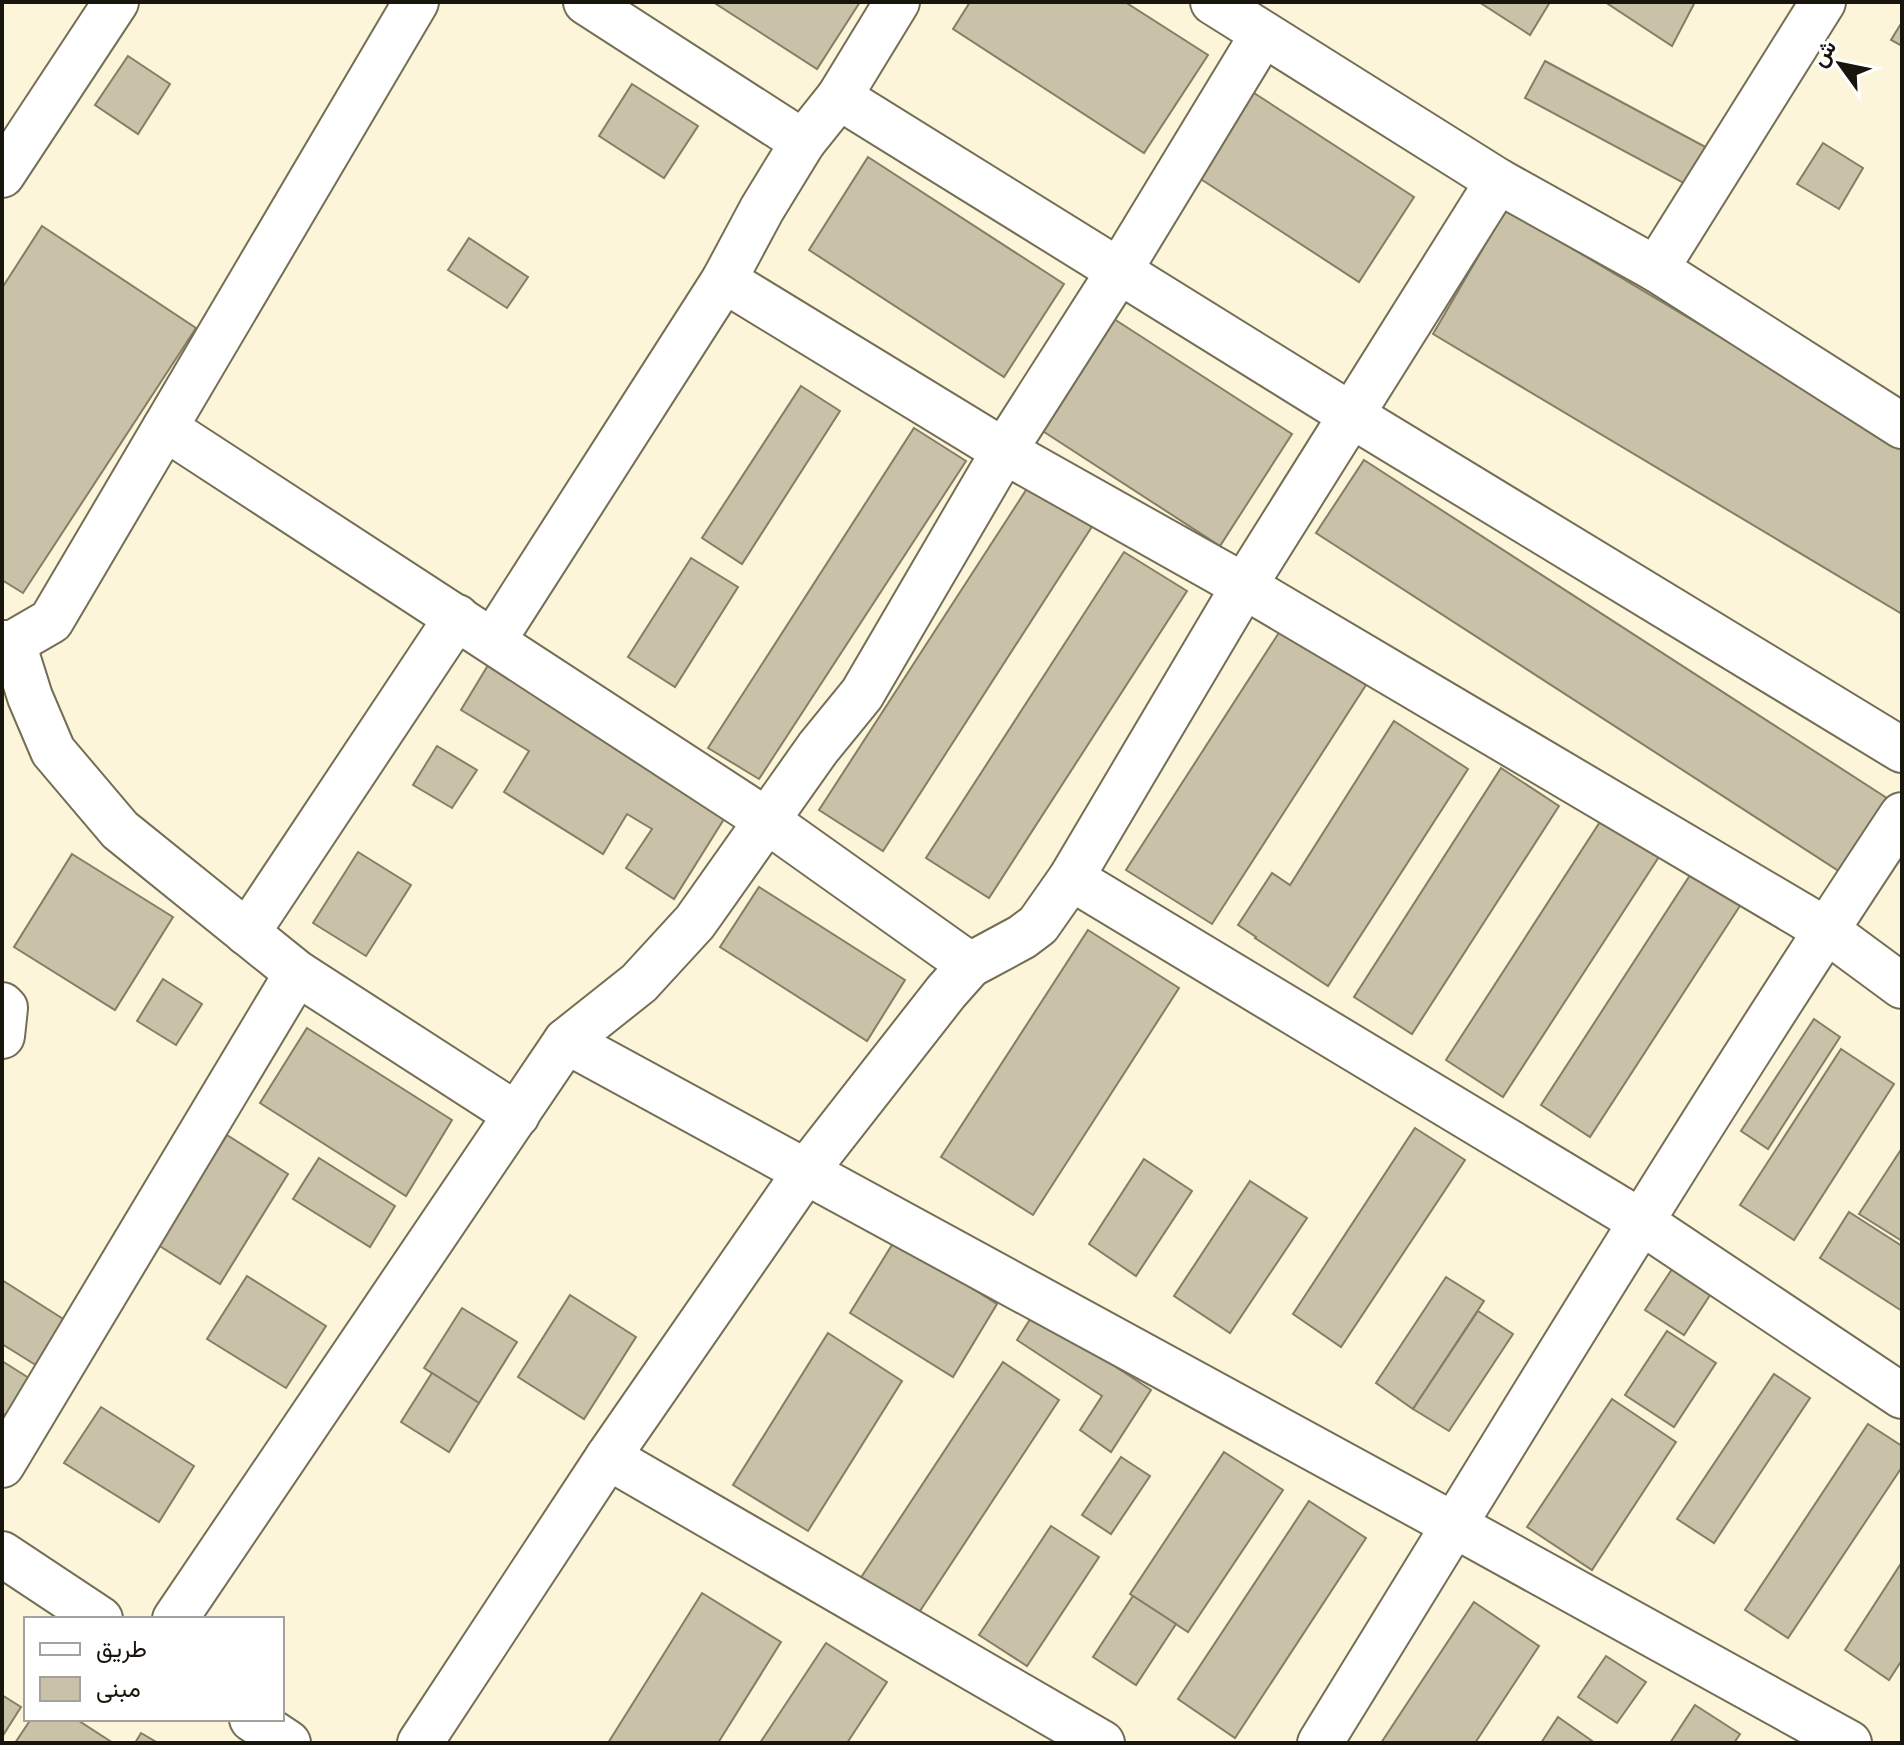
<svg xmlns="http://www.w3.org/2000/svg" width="1904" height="1745" viewBox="0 0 1904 1745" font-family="Raleway,Vazirmatn,sans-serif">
  <rect width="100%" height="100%" fill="#fcf5d9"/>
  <g fill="#c9c2a8" stroke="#857e65" stroke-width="2">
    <path d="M713 2H860L817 69Z"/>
    <path d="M970 2H1125L1208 55 1144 153 953 29Z"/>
    <path d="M1479 2H1550L1530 35Z"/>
    <path d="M1605 2H1695L1672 46Z"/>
    <path d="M1902 22V46L1891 40Z"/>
    <path d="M128 56 170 84 138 134 95 105Z"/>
    <path d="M1545 61 1711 150 1691 187 1525 98Z"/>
    <path d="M632 84 698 126 664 178 599 136Z"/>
    <path d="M1251 91 1414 197 1359 282 1196 176Z"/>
    <path d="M1823 143 1863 168 1839 209 1797 184Z"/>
    <path d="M868 157 1064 284 1004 377 809 250Z"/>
    <path d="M1506 209 1902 445V614L1433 334Z"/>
    <path d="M42 226 196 328 23 593 2 580V288Z"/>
    <path d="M469 238 528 277 507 308 448 270Z"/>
    <path d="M1111 317 1292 434 1220 546 1038 428Z"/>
    <path d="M801 386 840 411 742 564 702 538Z"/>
    <path d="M914 428 966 461 759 779 708 748Z"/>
    <path d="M1364 460 1893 802 1845 875 1316 533Z"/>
    <path d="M1030 484 1093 525 883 851 819 810Z"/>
    <path d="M1124 552 1187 591 989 898 926 858Z"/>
    <path d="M691 558 738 587 675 687 628 657Z"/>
    <path d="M1289 617 1375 671 1212 924 1126 870Z"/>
    <path d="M490 662 729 811 674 899 626 868 652 829 627 814 603 854 504 792 529 751 461 710Z"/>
    <path d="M1394 721 1468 769 1328 986 1255 938 1256 937 1238 925 1272 873 1290 885Z"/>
    <path d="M437 746 477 770 452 808 413 785Z"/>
    <path d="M1501 768 1559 806 1412 1034 1354 997Z"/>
    <path d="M1609 808 1666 846 1503 1097 1446 1060Z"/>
    <path d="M358 852 411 885 366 956 313 923Z"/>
    <path d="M72 854 173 917 115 1010 14 947Z"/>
    <path d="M1696 866 1745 898 1590 1137 1541 1105Z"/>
    <path d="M759 887 905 980 867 1041 720 947Z"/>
    <path d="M1088 930 1179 988 1033 1215 941 1157Z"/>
    <path d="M163 979 202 1004 176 1045 137 1021Z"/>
    <path d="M1814 1019 1840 1037 1768 1149 1741 1131Z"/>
    <path d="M307 1028 452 1120 406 1196 260 1103Z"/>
    <path d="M1841 1049 1894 1084 1794 1240 1740 1205Z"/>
    <path d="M1415 1128 1465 1160 1341 1347 1293 1314Z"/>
    <path d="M227 1135 288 1174 220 1284 158 1245Z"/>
    <path d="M1902 1148V1241L1859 1214Z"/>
    <path d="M319 1158 395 1206 370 1247 293 1199Z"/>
    <path d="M1144 1159 1192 1191 1136 1276 1089 1244Z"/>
    <path d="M1250 1181 1307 1218 1230 1333 1174 1296Z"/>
    <path d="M1849 1212 1902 1246V1311L1820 1258Z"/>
    <path d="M895 1240 997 1304 953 1377 850 1313Z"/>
    <path d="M1678 1260 1716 1286 1684 1335 1645 1310Z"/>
    <path d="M247 1276 326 1326 286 1388 207 1339Z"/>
    <path d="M1446 1277 1484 1301 1413 1409 1376 1383Z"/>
    <path d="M2 1280 79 1329 50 1374 2 1344Z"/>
    <path d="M570 1295 636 1337 584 1419 518 1377Z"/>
    <path d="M462 1308 517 1342 479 1403 424 1368Z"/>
    <path d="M1478 1311 1513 1334 1449 1431 1413 1409Z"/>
    <path d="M1034 1313 1151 1390 1111 1452 1080 1430 1102 1396 1017 1340Z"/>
    <path d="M1667 1331 1716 1363 1674 1427 1625 1395Z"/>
    <path d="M828 1333 902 1381 808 1531 733 1485Z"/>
    <path d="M2 1361 40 1385 16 1421 2 1413Z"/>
    <path d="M1003 1362 1059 1400 916 1617 860 1579Z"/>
    <path d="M432 1373 479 1403 449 1452 401 1422Z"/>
    <path d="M1774 1374 1810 1398 1714 1543 1677 1519Z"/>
    <path d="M1612 1399 1676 1442 1592 1570 1527 1527Z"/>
    <path d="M101 1407 194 1466 159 1522 64 1463Z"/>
    <path d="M1868 1424 1902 1446V1467L1788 1638 1745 1610Z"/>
    <path d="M1224 1452 1283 1490 1188 1632 1130 1594Z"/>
    <path d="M1121 1457 1150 1476 1111 1534 1082 1515Z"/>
    <path d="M1309 1501 1366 1538 1235 1738 1178 1699Z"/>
    <path d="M1051 1526 1099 1557 1027 1666 979 1635Z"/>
    <path d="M1902 1562V1660L1889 1680 1845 1650Z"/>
    <path d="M702 1593 781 1642 718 1743H608Z"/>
    <path d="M1133 1596 1176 1624 1136 1685 1093 1657Z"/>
    <path d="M1474 1602 1539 1646 1475 1743H1381Z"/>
    <path d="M826 1643 887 1682 847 1743H760Z"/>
    <path d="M1606 1656 1646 1682 1617 1723 1578 1697Z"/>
    <path d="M2 1695 21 1707 2 1737Z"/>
    <path d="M1695 1705 1740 1734 1734 1743H1670Z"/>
    <path d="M1558 1717 1595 1743H1541Z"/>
    <path d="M31 1719H76L113 1743H15Z"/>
    <path d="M141 1733 158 1743H135Z"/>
  </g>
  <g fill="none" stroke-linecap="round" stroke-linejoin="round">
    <defs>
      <g id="minor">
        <path d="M586 2 803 142"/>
        <path d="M1213 2 1498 181 1656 269 1902 426"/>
        <path d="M839 97 1351 415 1902 750"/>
        <path d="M2 175 116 2"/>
        <path d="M1656 269 1823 2"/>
        <path d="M724 280 1004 451 1244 586 1826 930 1902 986"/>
        <path d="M165 428 766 820 970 965"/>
        <path d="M493 641 724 280 762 209 803 142 839 97 897 2"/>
        <path d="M2 643H13L51 621 416 2"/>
        <path d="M13 643 30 697 53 751 120 830 297 973 517 1115"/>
        <path d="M1071 878 1640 1221 1902 1396"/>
        <path d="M247 933 457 617"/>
        <path d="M2 1005 5 1008 2 1036"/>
        <path d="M566 1041 1454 1525 1849 1743"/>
        <path d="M608 1457 1102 1743"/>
        <path d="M2 1465 297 973"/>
        <path d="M2 1554 100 1619"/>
        <path d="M175 1619 566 1041 639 983 695 922 818 748 862 694 1004 451 1119 271 1263 34"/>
        <path d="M252 1719 288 1743"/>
        <path d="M420 1743 608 1457 806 1171 946 992 970 965 1022 937 1038 925 1071 878 1244 586 1498 181"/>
        <path d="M1320 1743C1512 1432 1700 1119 1902 815"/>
      </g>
    </defs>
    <use href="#minor" stroke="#746e55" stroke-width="48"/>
    <use href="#minor" stroke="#fff" stroke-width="44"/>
  </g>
  <rect width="1904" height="1745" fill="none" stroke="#18150c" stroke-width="8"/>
  <rect x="24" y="1617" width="260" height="104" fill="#ffffff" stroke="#a3a19e" stroke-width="2"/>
  <rect x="40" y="1643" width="40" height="12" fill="#ffffff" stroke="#a3a19e" stroke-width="2"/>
  <text x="96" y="1657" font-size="24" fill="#18150c">طريق</text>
  <rect x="40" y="1677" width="40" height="24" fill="#c9c2a8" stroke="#a3a19e" stroke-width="2"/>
  <text x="96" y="1697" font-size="24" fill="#18150c">مبنى</text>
  <g transform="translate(1840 64) rotate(303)" stroke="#ffffff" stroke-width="6" paint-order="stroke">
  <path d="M0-6L14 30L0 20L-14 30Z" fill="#18150c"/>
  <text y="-12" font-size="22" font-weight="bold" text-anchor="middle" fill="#18150c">ش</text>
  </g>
</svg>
